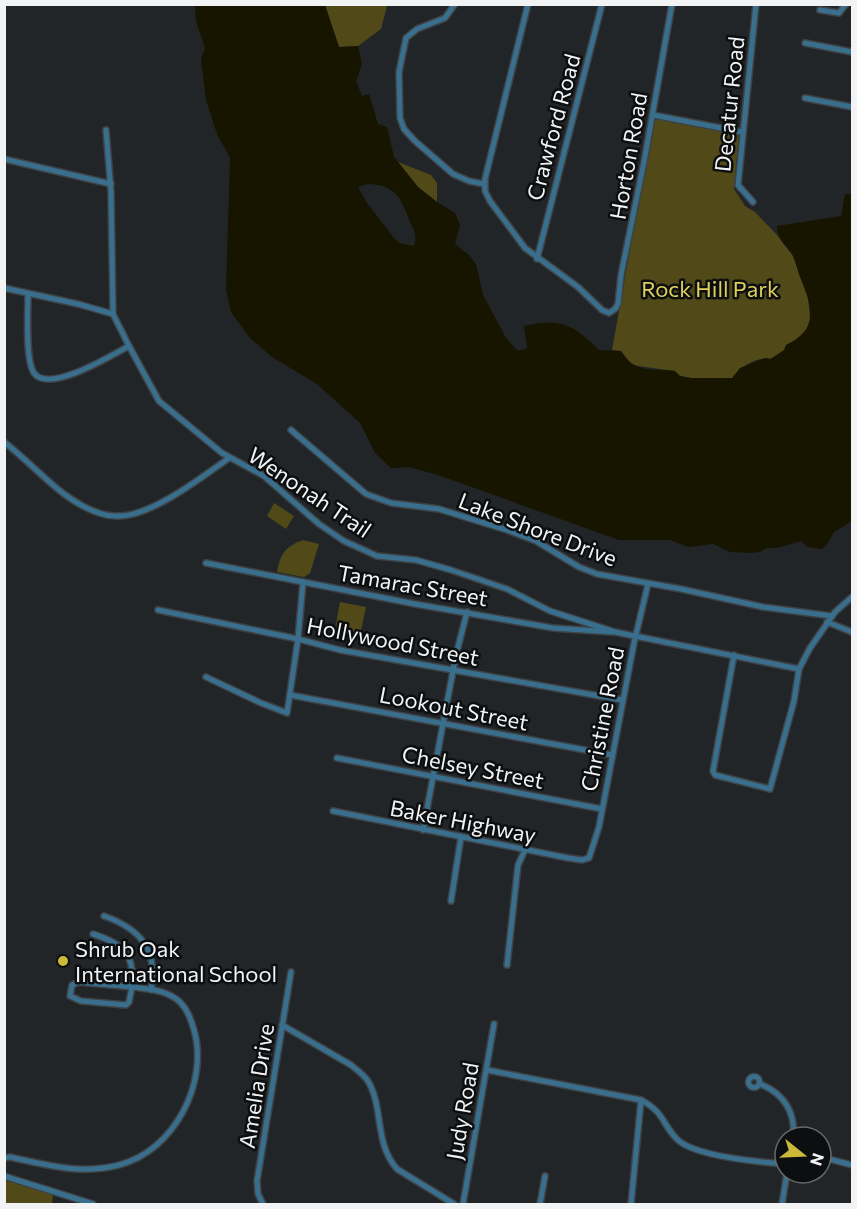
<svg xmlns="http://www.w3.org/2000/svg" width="857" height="1209" viewBox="0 0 857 1209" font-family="Commissioner,sans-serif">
  <rect width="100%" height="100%" fill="#212528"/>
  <g fill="#514a18">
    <path d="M386 4 387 6 381 29 358 46 339 47 325 5Z"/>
    <path d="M657 118 739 134 734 189 745 206 755 212 777 235 793 256 808 297 810 319 807 329 797 340 786 345 785 350 770 359C757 356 740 367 733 378H691L680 376 674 371 632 365 621 351 612 350 653 122Z"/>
    <path d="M398 162 431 175 437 183V202L418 187Z"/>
    <path d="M274 503 294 516 286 529 267 516Z"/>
    <path d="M303 540 319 544 310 573 304 577 277 572C280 554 286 546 303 540Z"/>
    <path d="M340 602 366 607 360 635 335 629Z"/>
    <path d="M4 1180 53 1194 52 1204H5Z"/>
  </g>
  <path fill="#171400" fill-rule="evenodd" d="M195 5H325L339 47 358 46 362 64 356 81 362 96 369 94 378 124 387 127 394 157 418 187 437 202 455 213 460 225 455 244 469 255 476 264 483 295 506 338 518 351 527 348 524 326C561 318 573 324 599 350L621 351C635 374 651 368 675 371L680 376 691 378H732L740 368 765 358 771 359 784 350 786 345C820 329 812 306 800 277 797 270 796 261 792 254 785 244 777 239 777 226L841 216 845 194H852V521L834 532 828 543 822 549 808 547 801 541 777 548H767L760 552 750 553 730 552 713 544 688 547 670 540H619L438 475 409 467 391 468 375 453 360 423 317 384 272 357 250 338 231 312 226 290 230 158 217 134 206 100 201 59 205 48 196 21ZM368 184C398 185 401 200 411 224 415 233 417 236 414 246L400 243 394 238 367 203 358 187Z"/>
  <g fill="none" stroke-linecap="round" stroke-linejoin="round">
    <defs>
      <g id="minor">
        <path d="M455 4 445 18 417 29 406 38 399 72 400 118 404 129 415 141 453 174 469 181 484 184"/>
        <path d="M528 4 485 179V191L490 201 525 248 578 287 602 310 609 313 615 309 618 304 621 275 644 162 672 4"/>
        <path d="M820 10 839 13 846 4"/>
        <path d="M805 43 852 52"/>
        <path d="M805 98 852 107"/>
        <path d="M653 115 742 132"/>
        <path d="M106 130 111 192 113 314 129 346 159 401 222 453 264 476 319 524 344 541 377 556 416 560 451 570 507 589 550 611 615 632 799 669"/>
        <path d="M4 159 111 184"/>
        <path d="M753 202 738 185 756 4"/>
        <path d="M537 259 602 4"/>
        <path d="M4 288 78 304 113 314"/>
        <path d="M28 294C28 311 25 360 34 373 49 394 112 355 129 346"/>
        <path d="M291 430 366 494 391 503 439 509 507 530 536 541 579 567 597 574 681 589 763 607 832 616"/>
        <path d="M4 442C25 458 43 478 64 494 79 505 100 517 119 516 152 516 202 477 229 458"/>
        <path d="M206 563 415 604 553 628 612 632"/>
        <path d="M158 610 298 639 340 650 622 700"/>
        <path d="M827 622 852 632"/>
        <path d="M734 655 713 771 715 775 770 789 794 701 799 669 810 648 835 612 852 597"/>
        <path d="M206 677 261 703 287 713 298 639 303 582"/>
        <path d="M290 695 612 755"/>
        <path d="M337 758 602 809"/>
        <path d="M333 811 568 858 582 860 589 858 599 827 634 643 648 584"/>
        <path d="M423 830 456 655 467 612"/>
        <path d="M451 901 461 837"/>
        <path d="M104 916C141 929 158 950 151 990"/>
        <path d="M507 965 518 865 525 850"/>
        <path d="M79 982 132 987 129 1002 126 1005 81 1001 70 996 72 985Z"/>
        <path d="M282 1025 351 1065C357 1070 364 1075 368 1081 384 1108 374 1143 397 1169L454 1204"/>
        <path d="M487 1070 641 1100C666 1113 662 1126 679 1141 699 1157 759 1162 785 1164"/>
        <circle cx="754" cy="1082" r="5.5"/>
        <path d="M760 1084C783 1093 796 1112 793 1137"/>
        <path d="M821 1157 852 1165"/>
        <path d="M4 1158 10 1157C47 1165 81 1175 119 1165 174 1151 209 1083 194 1030 191 1020 188 1010 180 1002 167 990 148 989 132 987 135 954 124 944 93 934"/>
        <path d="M4 1176 93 1204"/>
        <path d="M263 1204 258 1194 257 1181 291 972"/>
        <path d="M463 1204 494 1024"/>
        <path d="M540 1204 545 1176"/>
        <path d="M631 1204 641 1100"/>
        <path d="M782 1204 787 1173"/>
      </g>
    </defs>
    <use href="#minor" stroke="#3e4245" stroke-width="8"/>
    <use href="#minor" stroke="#396f8d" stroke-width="5"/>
  </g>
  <circle fill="#cbba39" stroke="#0c0e0f" stroke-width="2" cx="63" cy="961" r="6"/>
  <g text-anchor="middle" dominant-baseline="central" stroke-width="5" stroke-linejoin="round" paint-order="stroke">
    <g font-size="22" fill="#f1f3f5" stroke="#0c0e0f">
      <text transform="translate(729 104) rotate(-84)">Decatur Road</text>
      <text transform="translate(553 127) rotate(-75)">Crawford Road</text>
      <text transform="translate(628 156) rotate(-80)">Horton Road</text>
      <text transform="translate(310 492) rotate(34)">Wenonah Trail</text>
      <text transform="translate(538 529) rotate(21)">Lake Shore Drive</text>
      <text transform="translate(413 585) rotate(10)">Tamarac Street</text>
      <text transform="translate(393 641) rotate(11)">Hollywood Street</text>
      <text transform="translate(454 708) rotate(11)">Lookout Street</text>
      <text transform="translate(602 719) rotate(-79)">Christine Road</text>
      <text transform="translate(473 767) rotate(11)">Chelsey Street</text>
      <text transform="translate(463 821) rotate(11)">Baker Highway</text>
      <text transform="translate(256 1086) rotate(-81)">Amelia Drive</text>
      <text transform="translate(462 1111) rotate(-80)">Judy Road</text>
    </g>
    <g font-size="22" fill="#e0d05d" stroke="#0c0e0f">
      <text x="710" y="288">Rock Hill Park</text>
    </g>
    <g font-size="22" fill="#f1f3f5" stroke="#0c0e0f" text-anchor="start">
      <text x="75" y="948">Shrub Oak<tspan x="75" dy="25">International School</tspan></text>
    </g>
  </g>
  <rect width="857" height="1209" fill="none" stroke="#f1f3f5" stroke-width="12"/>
  <g transform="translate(803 1155) rotate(108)"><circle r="28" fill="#0c0e0f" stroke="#686a6b" stroke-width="1.5"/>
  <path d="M0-4.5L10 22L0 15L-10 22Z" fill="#cbba39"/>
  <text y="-9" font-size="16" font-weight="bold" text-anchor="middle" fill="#f1f3f5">N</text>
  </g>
</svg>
